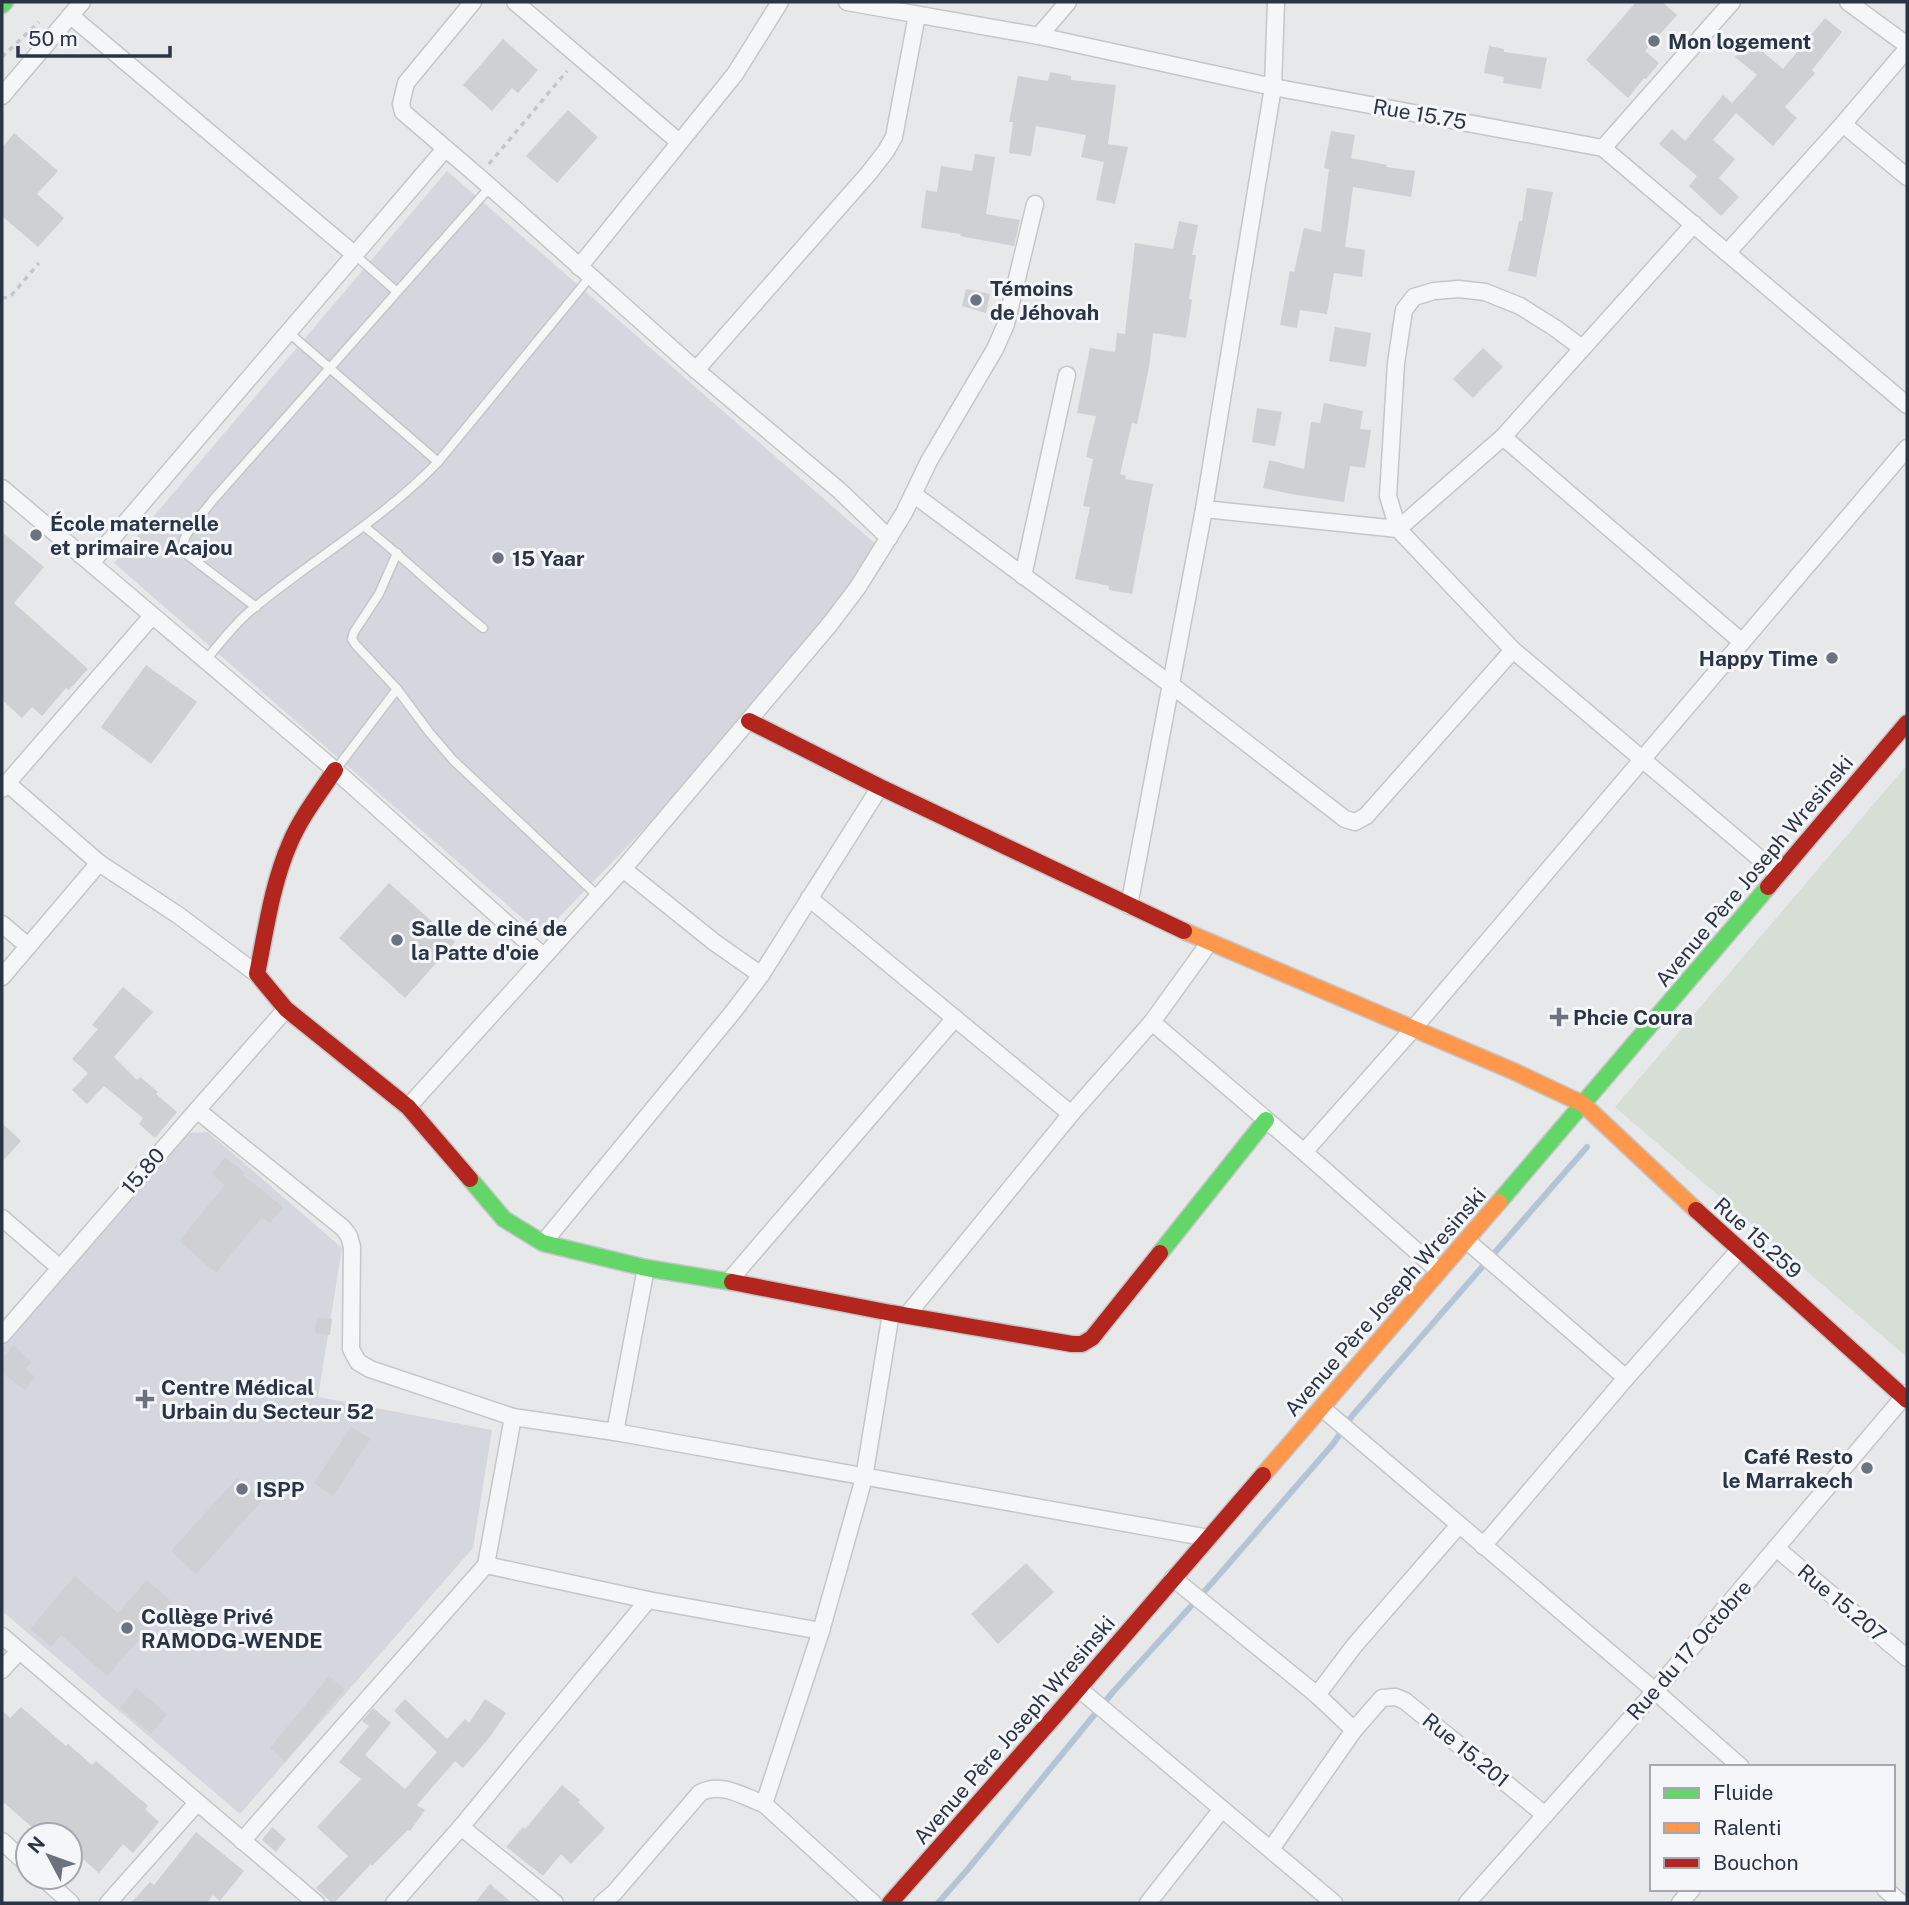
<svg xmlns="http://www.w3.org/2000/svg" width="1909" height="1905" viewBox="0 0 1909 1905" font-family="'Public Sans',sans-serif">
  <rect width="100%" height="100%" fill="#e6e8ea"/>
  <g fill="#d4d7dd">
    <path d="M447 171 878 546 744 725 542 935 114 563Z"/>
    <path d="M208 1132 342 1248 318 1397 492 1430 473 1548 240 1814 2 1611V1348L187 1133Z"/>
  </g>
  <path fill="#d6ded6" d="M1907 765V1357L1615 1107Z"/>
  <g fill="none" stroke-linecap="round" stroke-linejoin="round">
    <path stroke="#b4c4d5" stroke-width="6" d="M938 1903 968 1869 1113 1692 1212 1583 1333 1444 1352 1416 1587 1147"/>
  </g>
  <g fill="#ced0d3">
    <path d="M1636 2H1662L1677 15 1645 51 1659 63 1646 79 1644 78 1628 98 1586 60Z"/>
    <path d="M1825 18 1842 32 1812 70 1815 73 1785 107 1797 118 1773 146 1736 113 1713 140 1735 159 1719 178 1739 197 1721 216 1689 186 1697 176 1659 144 1672 129 1685 141 1723 95 1732 103 1757 75 1735 57 1749 40 1783 69Z"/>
    <path d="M503 39 538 70 518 93 512 88 492 111 463 85Z"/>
    <path d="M1489 46 1504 49V52L1547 58 1541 89 1503 83 1504 77 1484 73Z"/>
    <path d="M1050 72 1071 76V80L1116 85 1108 144 1128 147 1115 204 1096 200 1104 162 1081 157 1086 135 1036 126 1031 156 1009 153 1013 122H1009L1018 76 1048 81Z"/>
    <path d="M568 110 598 137 557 183 526 156Z"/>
    <path d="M1331 131 1355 135 1351 158 1387 165 1386 167 1415 171 1411 197 1353 187 1345 247 1365 250 1362 277 1334 273 1327 314 1300 310 1297 328 1280 325 1290 271 1294 272 1304 228 1321 232 1329 169 1324 168Z"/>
    <path d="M14 133 58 171 37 194 64 218 38 247 2 216V148Z"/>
    <path d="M975 154 995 157 986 214 1020 220 1014 246 960 236 961 234 921 228 926 190 937 192 941 166 972 171Z"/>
    <path d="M1527 188 1553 192 1536 277 1508 271 1519 221H1522Z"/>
    <path d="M1179 221 1198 225 1192 255H1196L1189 299 1192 300 1186 338 1153 333 1149 367 1137 424 1132 423 1120 474 1126 476 1125 479 1153 484 1132 594 1109 590V586L1075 579 1090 507 1083 506 1093 459 1086 457 1096 416 1077 413 1090 348 1115 352 1117 333 1125 334 1135 243 1173 249Z"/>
    <path d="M966 289 990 294 986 313 962 306Z"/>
    <path d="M1335 327 1371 333 1366 367 1329 361Z"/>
    <path d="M1483 348 1503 367 1473 398 1453 379Z"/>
    <path d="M1324 403 1363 411 1360 429 1371 430 1365 468 1350 466 1344 502 1291 494 1263 488 1269 460 1304 469 1311 422 1320 423Z"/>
    <path d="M1257 408 1282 412 1275 446 1252 442Z"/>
    <path d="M2 532 44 567 14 603 88 669 69 690 66 688 42 716 32 707 22 718 2 700Z"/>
    <path d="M146 665 197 702 151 764 101 727Z"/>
    <path d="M389 883 455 942 405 998 339 938Z"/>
    <path d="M123 987 153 1012 114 1057 137 1080 140 1077 158 1092 156 1094 177 1112 155 1138 139 1124 143 1118 104 1086 87 1104 72 1090 88 1073 72 1059 98 1029 92 1025Z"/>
    <path d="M2 1123 21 1141 2 1162Z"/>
    <path d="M225 1157 245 1173 243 1175 283 1207 270 1223 262 1217 216 1273 179 1241 225 1185 212 1174Z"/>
    <path d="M317 1317 332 1319 330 1335 315 1333Z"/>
    <path d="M14 1345 32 1362 25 1369 35 1377 25 1390 2 1373V1359Z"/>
    <path d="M351 1427 370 1439 333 1496 314 1483Z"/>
    <path d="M237 1478 262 1501 196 1574 171 1551Z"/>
    <path d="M1026 1563 1054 1592 998 1644 971 1614Z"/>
    <path d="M75 1576 118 1613 147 1580 172 1602 107 1676 61 1635 51 1647 30 1629Z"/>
    <path d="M329 1676 345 1689 285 1762 270 1748Z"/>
    <path d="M136 1688 167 1714 151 1734 120 1708Z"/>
    <path d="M405 1699 447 1739 465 1719 469 1723 485 1699 506 1713 490 1737 463 1768 455 1761 417 1805 425 1810 410 1831 408 1830 372 1866 371 1864 334 1903H332L316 1888 348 1856 317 1827 361 1779 339 1762 369 1726 362 1721 373 1708 391 1723 365 1755 405 1789 437 1752 394 1711Z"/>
    <path d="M21 1707 66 1746 68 1744 92 1765 96 1761 148 1806 145 1809 159 1822 133 1853 123 1844 99 1873 70 1848V1835H27L33 1828 2 1801V1710L10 1718Z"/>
    <path d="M562 1785 580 1800 578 1802 605 1828 571 1864 561 1854 543 1876 506 1847 523 1827 525 1829Z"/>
    <path d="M272 1827 286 1839 276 1852 262 1840Z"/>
    <path d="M196 1832 244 1871 220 1901 213 1895 207 1903H131L150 1882 154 1885Z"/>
    <path d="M490 1884 512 1903H475Z"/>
  </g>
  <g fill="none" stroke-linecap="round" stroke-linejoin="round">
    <defs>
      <g id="lane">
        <path d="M354 254 397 292"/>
        <path d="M288 332 438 462"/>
        <path d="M365 527C405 559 443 596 483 628"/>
        <path d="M397 553 379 594 354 632 352 639 355 644 397 689 429 732 453 760 598 896"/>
        <path d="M256 607 189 556C186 553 183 551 183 546 182 534 206 510 213 500L490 187"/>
        <path d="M206 660C219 644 233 626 249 612 311 560 381 521 438 462L590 277"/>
        <path d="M337 768 397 689"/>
      </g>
      <g id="street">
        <path d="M473 2 406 83 401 104 403 112 479 177 696 370 840 491 889 538"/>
        <path d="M515 2 679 142"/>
        <path d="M847 2 1039 36 1273 87 1603 148 1907 405"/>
        <path d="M1848 2 1907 45"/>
        <path d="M71 16 354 254"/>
        <path d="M1039 36 1068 2"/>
        <path d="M2 96 82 2"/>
        <path d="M1843 124 1907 177"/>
        <path d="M1603 148 1732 2"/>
        <path d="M1727 253 1843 124 1907 49"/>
        <path d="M579 267 735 74 780 2"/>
        <path d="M1582 348 1555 328 1520 306 1485 292 1459 289 1434 291 1414 297 1404 310 1396 363 1388 496 1398 529 1503 437 1694 224"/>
        <path d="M696 370 869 173 886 151 894 137 917 15"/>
        <path d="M1503 437 1742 642"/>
        <path d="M2 488 335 770 543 956"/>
        <path d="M913 494 1170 684 1345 819 1355 822 1366 816 1513 650"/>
        <path d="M1204 509 1398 529 1513 650 1778 874"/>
        <path d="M91 563 445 149"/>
        <path d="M1023 576 1067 375"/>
        <path d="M7 783 99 863 178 915 257 974"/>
        <path d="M2 789 152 616"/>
        <path d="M623 869 714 942 761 975"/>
        <path d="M809 898 1071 1114"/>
        <path d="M1129 906 1204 509 1273 87 1276 2"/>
        <path d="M2 924 28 946"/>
        <path d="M2 977 99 863"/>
        <path d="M1152 1022 1304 1152 1439 1271"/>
        <path d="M408 1107 623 869 830 624 858 587 904 513 929 461 995 349 1006 324 1035 204"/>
        <path d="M197 1110 343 1228 349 1236 352 1247 351 1349 358 1362 370 1369 513 1417 615 1432 1209 1538"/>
        <path d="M1304 1152 1413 1029 1907 448"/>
        <path d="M2 1218 60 1268"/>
        <path d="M1466 1240 1626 1378"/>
        <path d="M543 1243 733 1012 761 975 880 787"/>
        <path d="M729 1281 955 1018"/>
        <path d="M907 1315 1071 1114 1152 1022 1209 943"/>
        <path d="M2 1335 197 1110 286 1009"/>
        <path d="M1322 1408 1655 1691 1741 1767"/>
        <path d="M615 1432 646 1268"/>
        <path d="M1483 1546 1626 1378 1739 1250"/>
        <path d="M1776 1548 1907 1658"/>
        <path d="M486 1565 648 1600 821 1631"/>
        <path d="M1173 1578 1317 1695 1354 1730"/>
        <path d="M2 1636 316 1903"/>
        <path d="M2 1670 19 1651"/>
        <path d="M1078 1688 1334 1903"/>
        <path d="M1317 1695 1354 1646 1459 1525"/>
        <path d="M764 1804 873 1903"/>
        <path d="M461 1827 555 1903"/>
        <path d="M2 1841 28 1865"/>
        <path d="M242 1841 486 1565 513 1417"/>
        <path d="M1271 1849 1354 1730 1382 1698 1396 1697 1405 1701 1545 1815"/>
        <path d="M42 1877 71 1903"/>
        <path d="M1885 1889 1901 1903"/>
        <path d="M108 1903 197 1803"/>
        <path d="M394 1903 461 1827 648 1600"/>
        <path d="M602 1903 614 1893 700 1793C721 1781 744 1797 764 1804L821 1631 864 1478 891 1313"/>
        <path d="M1148 1903 1222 1809"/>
        <path d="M1467 1903 1655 1691 1907 1393"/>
        <path d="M1680 1903 1692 1889"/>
      </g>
      <g id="fast">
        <path d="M2 5 5 2"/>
        <path d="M470 1179 504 1219 543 1243 646 1268 732 1282"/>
        <path d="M1499 1202 1768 887"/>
        <path d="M1160 1253 1266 1120"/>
      </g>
      <g id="slow">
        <path d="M1184 931 1513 1071 1583 1104 1696 1210"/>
        <path d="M1263 1475 1499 1202"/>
      </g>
      <g id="jam">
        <path d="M749 721 880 787 1184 931"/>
        <path d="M335 770C319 794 301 817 290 843 272 884 266 930 257 974L286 1009 408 1107 470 1179"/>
        <path d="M1768 887 1907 723"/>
        <path d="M1696 1210 1907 1400"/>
        <path d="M732 1282 891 1313 1072 1344H1082L1092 1338 1160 1253"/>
        <path d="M890 1903 1055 1716 1263 1475"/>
      </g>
    </defs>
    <use href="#lane" stroke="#c4c6c8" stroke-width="11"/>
    <use href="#street" stroke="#c4c6c8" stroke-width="19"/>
    <use href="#fast" stroke="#c4c6c8" stroke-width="19"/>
    <use href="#slow" stroke="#c4c6c8" stroke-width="19"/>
    <use href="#jam" stroke="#c4c6c8" stroke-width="19"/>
    <g stroke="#c5c6ca" stroke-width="3.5" stroke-dasharray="5 5" stroke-linecap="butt">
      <path d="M2 57 39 22"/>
      <path d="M489 164 567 71"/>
      <path d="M2 298 10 297 39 263"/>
    </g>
    <use href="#lane" stroke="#f5f6f7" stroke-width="8"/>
    <use href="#street" stroke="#f5f6f7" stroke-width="16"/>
    <use href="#fast" stroke="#63d668" stroke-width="16"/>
    <use href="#slow" stroke="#ff974d" stroke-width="16"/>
    <use href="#jam" stroke="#b3261e" stroke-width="16"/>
  </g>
  <g fill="#6c737f" stroke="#f4f6f9" stroke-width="2.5">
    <circle cx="1654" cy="41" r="7"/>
    <circle cx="976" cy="300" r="7"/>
    <circle cx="36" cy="535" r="7"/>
    <circle cx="498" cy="558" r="7"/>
    <circle cx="1832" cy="658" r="7"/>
    <circle cx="397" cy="940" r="7"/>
    <path d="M1555.5 1006.5h7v7h7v7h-7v7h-7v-7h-7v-7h7z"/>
    <path d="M141.5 1388.5h7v7h7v7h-7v7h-7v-7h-7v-7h7z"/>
    <circle cx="1867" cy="1468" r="7"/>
    <circle cx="242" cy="1489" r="7"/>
    <circle cx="127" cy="1628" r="7"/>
  </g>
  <g text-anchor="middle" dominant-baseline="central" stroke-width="6" stroke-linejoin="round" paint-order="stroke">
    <g font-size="21" font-weight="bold" fill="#2b3445" stroke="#f4f6f9" text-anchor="start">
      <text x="1668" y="41">Mon logement</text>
      <text x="990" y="288">Témoins<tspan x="990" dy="24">de Jéhovah</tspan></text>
      <text x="50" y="523">École maternelle<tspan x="50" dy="24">et primaire Acajou</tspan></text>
      <text x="512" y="558">15 Yaar</text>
      <text x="1818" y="658" text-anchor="end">Happy Time</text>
      <text x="411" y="928">Salle de ciné de<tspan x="411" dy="24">la Patte d'oie</tspan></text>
      <text x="1573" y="1017">Phcie Coura</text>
      <text x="161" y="1387">Centre Médical<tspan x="161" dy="24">Urbain du Secteur 52</tspan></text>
      <text x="1853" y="1456" text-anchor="end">Café Resto<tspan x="1853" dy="24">le Marrakech</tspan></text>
      <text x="256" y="1489">ISPP</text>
      <text x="141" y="1616">Collège Privé<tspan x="141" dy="24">RAMODG-WENDE</tspan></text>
    </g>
    <g font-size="21" fill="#2b3445" stroke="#f4f6f9">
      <text transform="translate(1420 114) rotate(10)">Rue 15.75</text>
      <text transform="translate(1754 871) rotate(-50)">Avenue Père Joseph Wresinski</text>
      <text transform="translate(143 1171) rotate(-49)">15.80</text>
      <text transform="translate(1758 1238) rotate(42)">Rue 15.259</text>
      <text transform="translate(1385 1302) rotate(-49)">Avenue Père Joseph Wresinski</text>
      <text transform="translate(1842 1603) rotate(40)">Rue 15.207</text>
      <text transform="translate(1689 1650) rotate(-49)">Rue du 17 Octobre</text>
      <text transform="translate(1014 1730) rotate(-49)">Avenue Père Joseph Wresinski</text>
      <text transform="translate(1466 1750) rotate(39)">Rue 15.201</text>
    </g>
  </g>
  <rect width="1909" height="1905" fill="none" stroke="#2b3445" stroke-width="7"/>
  <rect x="1650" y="1765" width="245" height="126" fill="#f4f6f9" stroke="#a4a8b1" stroke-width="2"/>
  <rect x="1664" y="1788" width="35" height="10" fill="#63d668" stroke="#a4a8b1" stroke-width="2"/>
  <text x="1713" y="1800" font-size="21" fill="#2b3445">Fluide</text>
  <rect x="1664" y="1823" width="35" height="10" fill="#ff974d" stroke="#a4a8b1" stroke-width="2"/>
  <text x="1713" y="1835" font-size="21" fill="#2b3445">Ralenti</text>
  <rect x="1664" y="1858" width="35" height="10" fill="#b3261e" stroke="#a4a8b1" stroke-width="2"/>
  <text x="1713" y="1870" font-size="21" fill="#2b3445">Bouchon</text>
  <g transform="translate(49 1856) rotate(311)"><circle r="33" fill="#f4f6f9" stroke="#a4a8b1" stroke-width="2"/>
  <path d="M0-5L12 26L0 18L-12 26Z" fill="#6c737f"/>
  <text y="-10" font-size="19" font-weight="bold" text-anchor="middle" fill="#2b3445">N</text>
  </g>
  <path d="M18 46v10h152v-10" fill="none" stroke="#2b3445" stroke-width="3.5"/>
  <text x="28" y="46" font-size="21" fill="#2b3445" stroke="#f4f6f9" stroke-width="5" paint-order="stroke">50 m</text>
</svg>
